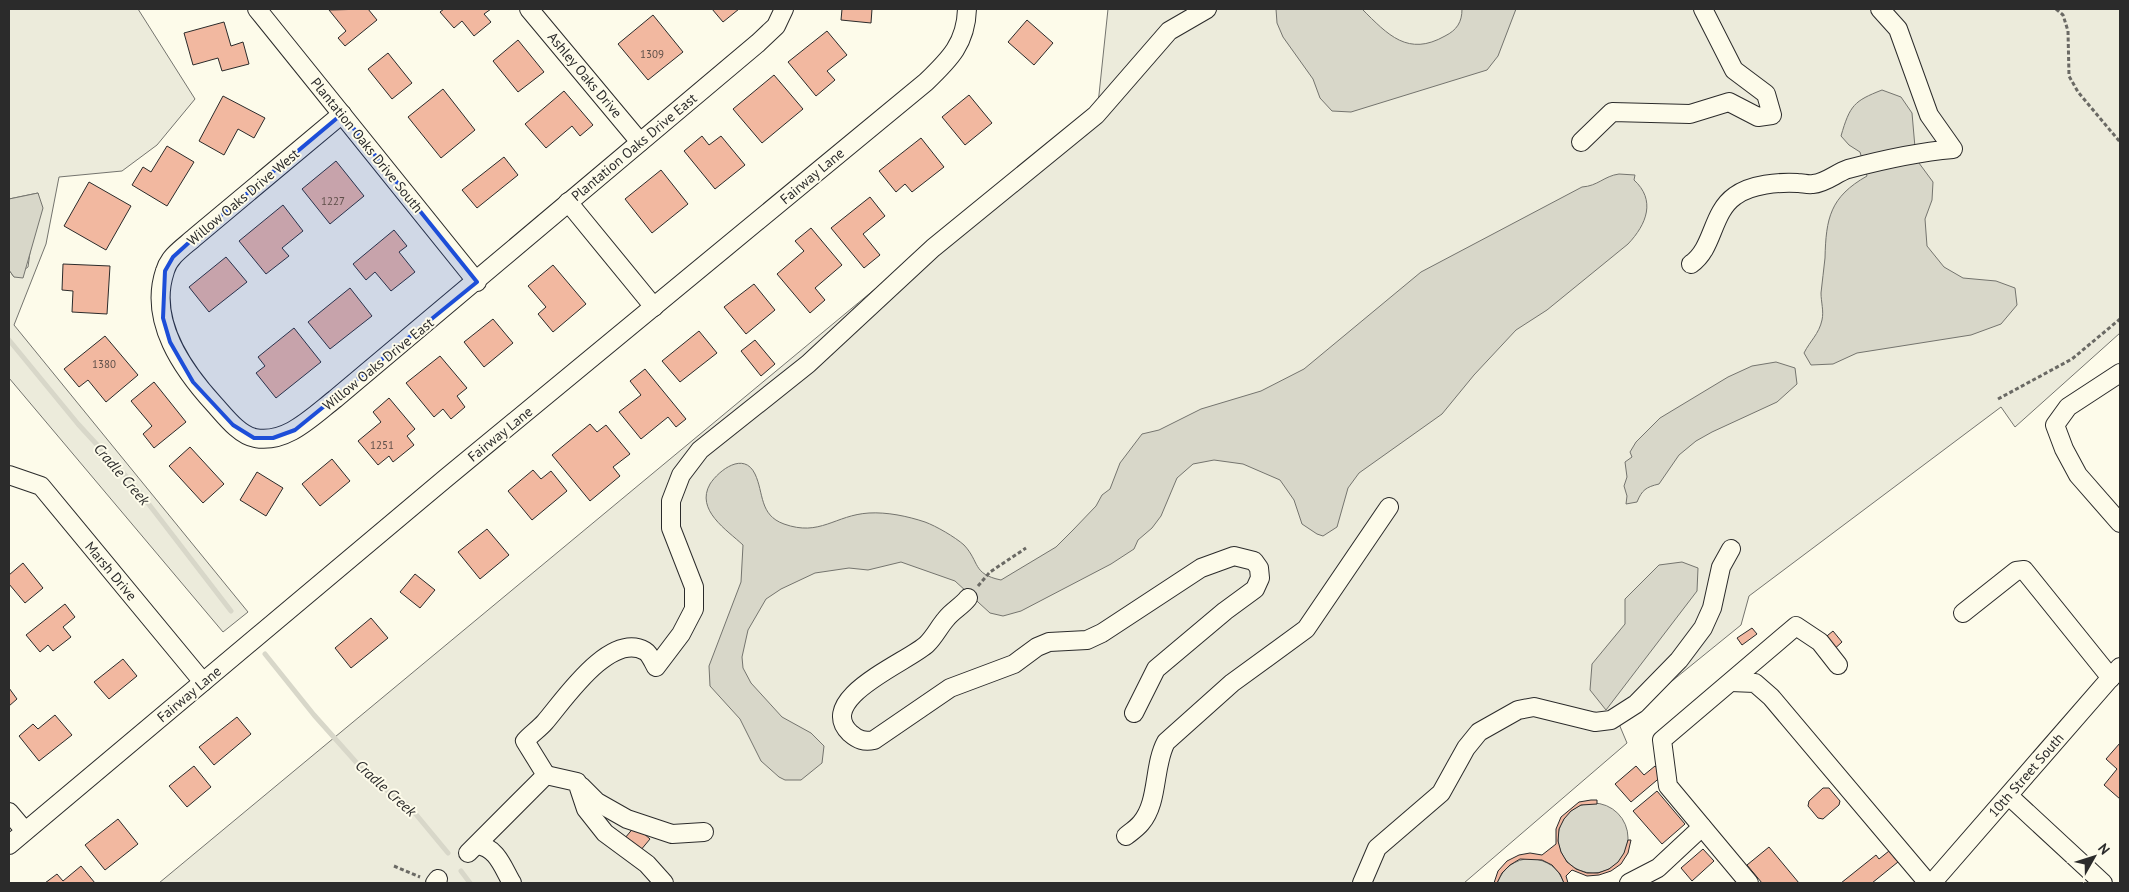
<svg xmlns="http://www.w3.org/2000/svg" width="2129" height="892" viewBox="0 0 2129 892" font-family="'PT Sans',sans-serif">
  <rect width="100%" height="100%" fill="#fdfbea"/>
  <g fill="#ecebdb" stroke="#74746e">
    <path d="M9 9H138L195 99 157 145 122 171 59 177 46 244 14 325 248 612 223 632 9 378V270L14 277 28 267 38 193 9 199Z"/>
    <path d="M1108 9H2120V333L2015 427 2001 407 1749 596 1741 625 1619 724 1627 743 1464 883H159L1098 104Z"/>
  </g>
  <g fill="#d8d7c9" stroke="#74746e">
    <path d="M1276 9H1362C1388 35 1408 57 1445 36 1457 30 1462 22 1462 9H1516L1498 56 1487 70 1351 112 1332 111 1320 98 1313 79 1283 37 1277 23Z"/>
    <path d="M1882 90 1901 97 1912 113 1916 159 1933 182 1932 200 1925 219 1927 246 1944 267 1963 278 1996 281 2015 288 2017 305 2001 324 1971 335 1857 353 1833 364 1811 365 1804 353C1810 341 1819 334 1822 320 1824 311 1821 302 1821 293 1822 281 1824 270 1825 258 1826 218 1830 197 1867 176L1860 152 1849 145 1841 136C1850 105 1854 101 1882 90Z"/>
    <path d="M1619 174 1635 175 1634 180C1656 200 1647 224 1628 244L1547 310 1516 330 1474 375 1442 414 1359 473 1348 488 1337 527 1323 536 1317 534 1302 524 1294 500 1280 480 1243 464 1214 460 1193 464 1177 478 1161 516 1152 528 1138 540 1134 549 1111 564 1021 611 1003 616 990 613 955 581 901 562 868 570 849 568 815 573 781 589 766 599 748 630 742 657 743 668 751 683 782 717 811 733 824 746 822 763 801 780H785L779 777 761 761 740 719 710 686 709 666 741 582 743 545C727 530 695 510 710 484 719 470 744 451 755 474 764 493 759 515 784 524 820 537 835 515 869 513 887 512 907 516 925 522 936 526 955 537 964 545 980 562 972 574 1001 580L1056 547 1073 530 1096 506 1102 495 1110 489 1120 463 1142 434 1159 430 1201 409 1261 391 1304 369 1421 272 1582 187C1598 186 1604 176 1619 174Z"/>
    <path d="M38 193 43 208 23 278 14 277 9 270V199Z"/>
    <path d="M1776 362 1795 368 1797 384 1777 402 1712 432 1696 441 1679 455 1659 484C1646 487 1642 490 1637 502L1626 504 1627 496 1624 486 1627 477 1625 462 1632 457 1630 452 1636 442 1660 418 1728 377 1752 366Z"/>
    <path d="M1682 562 1698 568 1697 591 1606 710 1590 690 1592 664 1625 624V599L1659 565Z"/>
    <circle cx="1593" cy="838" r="35"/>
    <path d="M1531 858C1548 861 1558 867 1564 883H1497C1504 867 1514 860 1531 858Z"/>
  </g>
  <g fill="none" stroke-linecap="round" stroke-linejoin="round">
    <g stroke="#d8d7c9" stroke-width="5">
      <path d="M9 340 78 424 134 485 231 611"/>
      <path d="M265 654 314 715 372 780 409 806 448 853"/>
      <path d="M461 871 470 883"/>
    </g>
  </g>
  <g fill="#f2b8a0" stroke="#2b2b2b">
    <path d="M368 9 377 20 345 46 338 38 346 31 329 10Z"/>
    <path d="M444 9H491L484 14 491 22 474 36 462 21 454 28 440 12Z"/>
    <path d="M712 9H739L723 22Z"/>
    <path d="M842 9H872L871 23 841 20Z"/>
    <path d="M653 15 683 52 648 80 618 44Z"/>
    <path d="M1027 20 1053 43 1034 65 1008 42Z"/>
    <path d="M224 22 231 46 243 42 249 64 222 71 218 58 193 65 184 33Z"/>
    <path d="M827 31 847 55 827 71 835 80 816 96 788 62Z"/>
    <path d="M518 40 544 72 518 92 493 61Z"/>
    <path d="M388 53 412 83 392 99 368 69Z"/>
    <path d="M774 75 803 109 762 143 733 109Z"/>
    <path d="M443 89 475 130 441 158 408 117Z"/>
    <path d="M564 91 593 125 580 136 572 126 546 148 525 124Z"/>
    <path d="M969 95 992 123 965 145 942 117Z"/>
    <path d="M223 96 265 118 254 138 238 129 224 155 199 141Z"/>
    <path d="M702 136 709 145 721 136 745 165 715 189 684 151Z"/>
    <path d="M921 138 944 167 912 192 905 184 896 192 879 171Z"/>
    <path d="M167 146 194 162 167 206 132 185 143 167 151 172Z"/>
    <path d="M504 157 518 175 477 208 462 190Z"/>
    <path d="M336 161 364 196 330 224 302 189Z"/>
    <path d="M661 170 688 204 652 233 625 199Z"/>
    <path d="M89 182 131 206 106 250 64 226Z"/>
    <path d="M870 197 885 216 863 234 880 255 864 268 831 228Z"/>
    <path d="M283 205 303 231 282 248 289 256 266 274 239 241Z"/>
    <path d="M811 228 842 265 815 288 825 300 810 313 777 274 804 251 795 241Z"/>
    <path d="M394 230 407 246 399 252 415 272 391 291 375 272 366 280 353 264Z"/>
    <path d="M226 257 247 282 209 312 189 287Z"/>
    <path d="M63 264 110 266 107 314 72 312 73 291 62 290Z"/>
    <path d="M553 265 586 304 553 332 538 314 546 307 528 286Z"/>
    <path d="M754 284 775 310 746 334 724 307Z"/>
    <path d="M350 288 372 316 330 349 308 322Z"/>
    <path d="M493 319 513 343 484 367 464 342Z"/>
    <path d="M294 328 321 362 276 398 256 373 265 366 258 357Z"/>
    <path d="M699 331 717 353 680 382 662 361Z"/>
    <path d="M105 336 138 375 106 402 88 380 79 387 64 369Z"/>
    <path d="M755 340 775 364 761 376 741 351Z"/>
    <path d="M440 356 467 388 457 396 465 407 451 419 443 409 434 417 406 383Z"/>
    <path d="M645 369 686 419 676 427 668 417 641 439 619 412 641 395 630 381Z"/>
    <path d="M154 382 186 422 154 448 143 434 152 426 131 401Z"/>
    <path d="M389 398 415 429 407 436 414 445 393 462 389 456 378 465 358 441 381 422 373 412Z"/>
    <path d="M590 424 597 432 606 425 630 454 613 467 620 476 590 501 552 455Z"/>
    <path d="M190 447 224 484 203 503 169 466Z"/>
    <path d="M332 459 350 481 320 506 302 484Z"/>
    <path d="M533 470 541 479 551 471 567 491 532 520 508 491Z"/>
    <path d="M257 472 283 488 266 516 240 500Z"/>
    <path d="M487 529 509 555 480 579 458 552Z"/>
    <path d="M23 563 43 588 25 603 9 584V575Z"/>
    <path d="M415 574 435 590 420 608 400 592Z"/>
    <path d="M65 604 75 617 63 627 71 637 53 651 48 645 40 652 26 635Z"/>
    <path d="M371 618 388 638 351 668 335 648Z"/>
    <path d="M1752 628 1757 634 1742 645 1737 638Z"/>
    <path d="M1833 631 1842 642 1831 652 1822 640Z"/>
    <path d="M123 659 137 676 109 699 94 682Z"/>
    <path d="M9 688 17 699 9 706Z"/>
    <path d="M55 715 72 735 39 761 19 736 33 724 38 729Z"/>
    <path d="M237 717 251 734 214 765 199 747Z"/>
    <path d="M2120 743V799L2104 785 2117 769 2106 759Z"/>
    <path d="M194 766 211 787 187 807 169 786Z"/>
    <path d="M1636 766 1644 775 1655 766 1663 775 1631 802 1615 784Z"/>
    <path d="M1823 788H1829L1840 801 1839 805 1823 819 1818 818 1808 806 1809 801Z"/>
    <path d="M1657 791 1685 824 1662 844 1633 811Z"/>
    <path d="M1591 800H1597V804L1581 805 1571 811 1564 819 1559 829 1558 841 1561 852 1567 862 1576 869 1587 873H1598L1609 869 1618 862 1624 853 1628 840H1631L1628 853 1621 864 1611 871 1599 875 1587 876 1572 870 1566 876 1568 883H1564L1560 874 1552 865 1542 860 1520 859 1510 865 1502 873 1497 883H1494L1498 871 1507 861 1519 855 1530 853 1542 855 1556 844V829L1561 817 1579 802Z"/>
    <path d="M118 819 138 844 105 870 85 845Z"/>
    <path d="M635 826 650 839 640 851 625 838Z"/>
    <path d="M1769 847 1799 883H1762L1747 865Z"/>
    <path d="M1703 849 1714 861 1692 881 1681 868Z"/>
    <path d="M1889 851 1898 862 1872 883H1841L1876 855 1879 859Z"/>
    <path d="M81 866 95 883H45L57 874 63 881Z"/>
  </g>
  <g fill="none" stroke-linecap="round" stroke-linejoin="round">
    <defs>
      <g id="minor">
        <path d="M257 9 477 282"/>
        <path d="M529 9 640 142"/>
        <path d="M342 114 195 237C184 247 169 256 165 271 148 321 183 370 214 404 225 416 239 435 255 438 286 444 312 417 335 399L758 43 776 26 784 9"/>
        <path d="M1581 142 1612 112 1690 114 1729 102 1758 117 1772 115 1766 94 1734 70 1703 9"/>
        <path d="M568 202 654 307"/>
        <path d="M1691 264C1714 248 1711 213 1735 196 1751 184 1779 182 1798 183 1803 183 1808 185 1813 184 1826 183 1836 173 1848 169 1882 160 1918 152 1953 149L1929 115 1898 29 1880 9"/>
        <path d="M2120 373 2068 407 2055 425 2064 449 2078 475 2120 523"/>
        <path d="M9 475 41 486 203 682"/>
        <path d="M968 598C962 606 952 611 946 619 939 627 935 636 927 644 910 661 814 698 850 733 858 740 864 742 874 740L950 688 1014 664 1037 647 1049 642 1087 640 1102 633 1201 568 1234 556 1254 561 1259 568 1260 578 1255 589 1225 611 1156 669 1134 713"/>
        <path d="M1963 613 2016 571 2024 570 2111 678"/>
        <path d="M1731 682 1755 683 1771 697 1928 883"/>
        <path d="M546 775 577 782 586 809 605 833 647 864 664 883"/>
        <path d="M581 786 597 802 627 819 672 834 704 832"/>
        <path d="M2009 796 2103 883"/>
        <path d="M9 812 25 831"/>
        <path d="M1126 836C1131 832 1137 828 1141 823 1159 802 1153 766 1166 742L1232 683 1306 629 1389 507"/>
        <path d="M9 845 446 478 926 82C950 59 966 43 967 9"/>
        <path d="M477 845C497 847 503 868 512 883"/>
        <path d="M468 853 546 775 525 741C531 734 539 729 545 722 564 700 610 631 645 651 650 654 653 662 656 667L681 634 694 609V587L671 528V501L681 475 700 450 808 364 933 248 1096 115 1169 31 1207 9"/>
        <path d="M435 883 438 879"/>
        <path d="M1362 883 1377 848 1441 793 1466 748 1479 732 1518 710 1534 707 1595 722 1611 720 1636 704 1679 660 1703 628 1712 608 1721 567 1731 549"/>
        <path d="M1629 883 1658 868 1702 827"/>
        <path d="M1749 883 1668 786 1662 740 1796 626 1820 642 1838 665"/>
        <path d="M1932 883 2120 667"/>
      </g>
    </defs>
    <use href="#minor" stroke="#2b2b2b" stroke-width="20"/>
    <g stroke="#6a6964" stroke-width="3" stroke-dasharray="4 2.5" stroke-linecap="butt">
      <path d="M2056 9 2063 15 2068 31 2069 76 2078 92 2120 142"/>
      <path d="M1998 399 2072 359 2120 319"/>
      <path d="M978 586 990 572 1026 548"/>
      <path d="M394 866 420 877"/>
    </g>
    <use href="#minor" stroke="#fdfbea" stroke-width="18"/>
  </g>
  <path fill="#1d4ed8" fill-opacity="0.2" stroke="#1d4ed8" stroke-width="4" stroke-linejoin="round" d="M342 114 477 282 295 430 273 438H254L233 425 193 382 170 342 163 318 165 271 173 257 195 237Z"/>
  <g text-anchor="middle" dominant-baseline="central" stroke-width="4" stroke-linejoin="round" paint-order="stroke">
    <g font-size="11" fill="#5d4e48">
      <text x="652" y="54">1309</text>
      <text x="333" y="201">1227</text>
      <text x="104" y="364">1380</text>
      <text x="382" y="445">1251</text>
    </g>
    <g font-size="14" fill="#2b2b2b" stroke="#fdfbea">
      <text transform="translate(585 75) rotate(50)">Ashley Oaks Drive</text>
      <text transform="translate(367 145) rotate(51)">Plantation Oaks Drive South</text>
      <text transform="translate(634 147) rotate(-40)">Plantation Oaks Drive East</text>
      <text transform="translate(812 176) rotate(-40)">Fairway Lane</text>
      <text transform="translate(243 197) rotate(-40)">Willow Oaks Drive West</text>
      <text transform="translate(378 364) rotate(-39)">Willow Oaks Drive East</text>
      <text transform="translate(500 434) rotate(-39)">Fairway Lane</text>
      <text transform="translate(111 571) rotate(50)">Marsh Drive</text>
      <text transform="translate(189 694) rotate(-40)">Fairway Lane</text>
      <text transform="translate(2026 775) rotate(-49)">10th Street South</text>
    </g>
    <g font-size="15" font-style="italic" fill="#2b2b2b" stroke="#fdfbea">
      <text transform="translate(122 474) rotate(49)">Cradle Creek</text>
      <text transform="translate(386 788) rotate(42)">Cradle Creek</text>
    </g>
  </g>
  <rect width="2129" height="892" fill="none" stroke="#2b2b2b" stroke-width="20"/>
  <g transform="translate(2094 857) rotate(51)" stroke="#fdfbea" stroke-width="4" paint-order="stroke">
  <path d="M0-4L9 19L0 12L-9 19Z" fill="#2b2b2b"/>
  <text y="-8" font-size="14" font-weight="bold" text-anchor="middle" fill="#2b2b2b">N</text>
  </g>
</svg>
